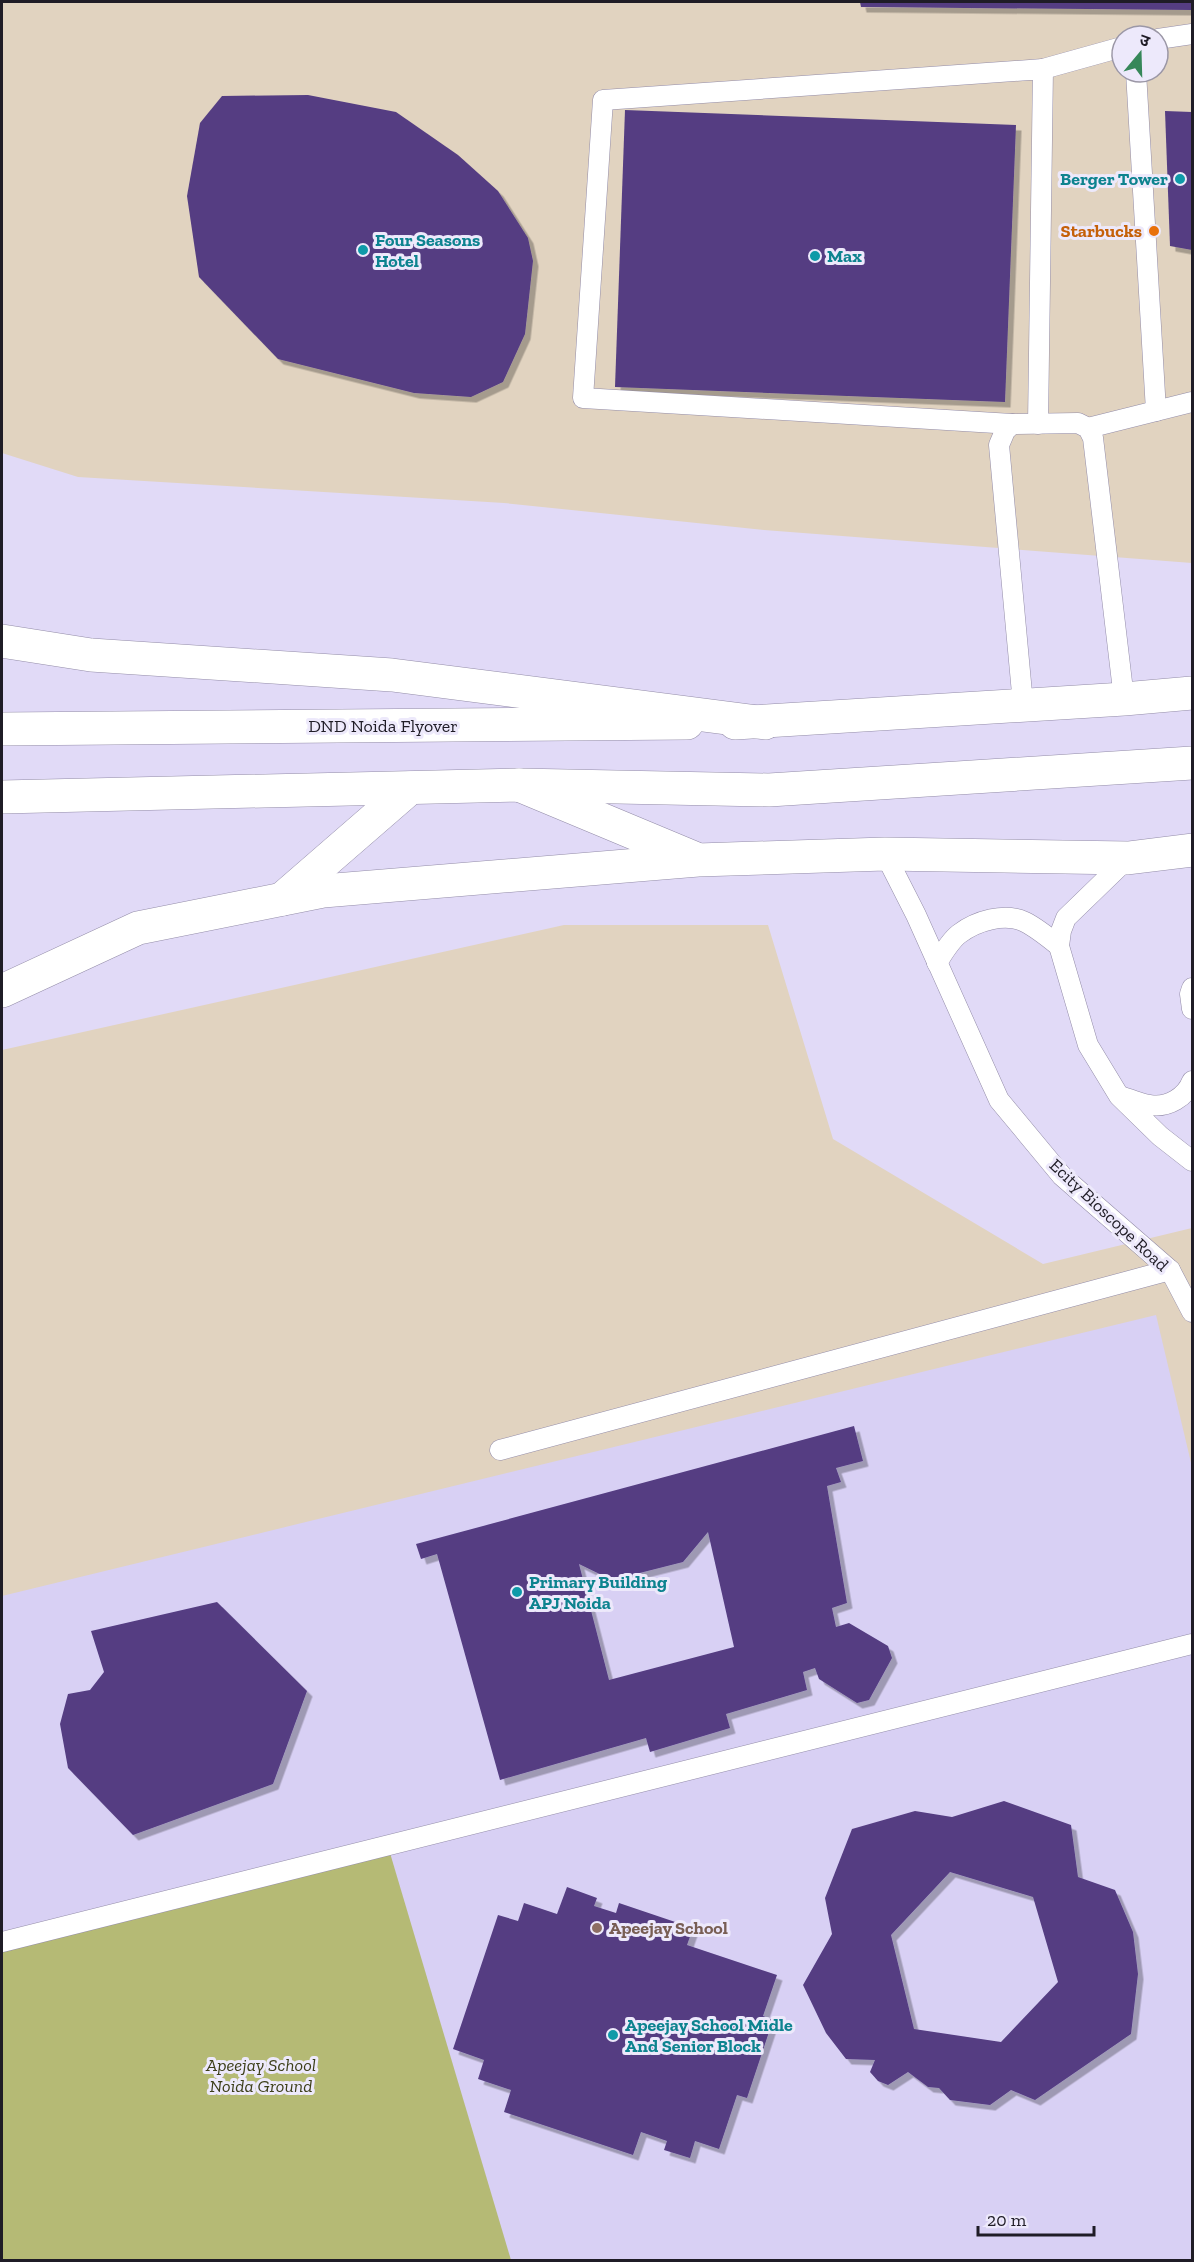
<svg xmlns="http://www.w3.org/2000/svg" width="1194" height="2262" viewBox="0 0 1194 2262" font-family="'Zilla Slab','Noto Sans Devanagari',serif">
  <defs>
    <filter id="shadow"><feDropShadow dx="5.5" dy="5.5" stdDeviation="0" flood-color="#0004"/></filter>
  </defs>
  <rect width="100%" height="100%" fill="#e1daf7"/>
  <g fill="#e1d3c0" fill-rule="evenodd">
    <path d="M2 2H1192V563L764 530 504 503 78 477 2 453ZM1122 36H1158V72H1122Z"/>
    <path d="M564 925H768L833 1139 1043 1264 1192 1228V2260H2V1050Z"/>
  </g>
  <path fill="#d8d0f4" d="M1156 1315 1192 1467V2260H2V1596Z"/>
  <path fill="#b5ba75" d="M390 1853 511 2260H2V1949Z"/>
  <g fill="#543d82" fill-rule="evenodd" filter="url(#shadow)">
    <path d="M860 2H1191L1192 10 861 7Z"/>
    <path d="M308 95 396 112 458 155 498 191 528 238 533 261 525 334 503 382 471 397 414 393 278 359 199 277 187 196 200 123 222 96Z"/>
    <path d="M625 110 1016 125 1005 402 615 387Z"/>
    <path d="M1165 111 1192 112V250L1170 246Z"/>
    <path d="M854 1426 863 1461 836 1468 841 1482 827 1486 847 1603 832 1608 836 1627 849 1623 888 1646 892 1658 869 1700 857 1703 819 1679 815 1668 803 1672 807 1690 726 1714 730 1728 650 1752 646 1738 500 1780 437 1554 421 1559 416 1544ZM708 1532 734 1647 609 1680 579 1564 612 1580 683 1562Z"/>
    <path d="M217 1602 307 1691 273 1784 133 1835 68 1768 60 1724 68 1694 90 1690 104 1672 91 1631Z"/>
    <path d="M1004 1801 1071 1825 1078 1877 1115 1890 1133 1932 1138 1974 1131 2034 1035 2100 1011 2090 990 2105 950 2100 939 2088 928 2087 908 2072 888 2085 878 2081 870 2072 875 2060 846 2059 826 2033 803 1985 832 1934 825 1898 852 1829 915 1811 952 1817ZM950 1872 1033 1897 1058 1982 1001 2042 914 2029 891 1935Z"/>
    <path d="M567 1887 597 1898 594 1906 616 1913 619 1903 693 1928 687 1945 777 1975 763 2016 773 2020 747 2098 737 2095 719 2149 695 2141 690 2158 664 2150 667 2141 641 2132 633 2155 504 2112 511 2090 478 2079 484 2060 453 2049 498 1915 518 1921 524 1903 557 1914Z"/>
  </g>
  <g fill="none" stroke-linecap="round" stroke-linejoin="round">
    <defs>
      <g id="lane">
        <path d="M1158 39 1192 34"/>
        <path d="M1043 69 1122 47"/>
        <path d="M1136 72 1156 411"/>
        <path d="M1012 424 583 398 603 100 1043 69 1038 424"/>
        <path d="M1088 428 1192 402"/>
        <path d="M1023 704 999 445 1005 431 1012 424 1078 423 1088 428 1093 438 1124 699"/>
        <path d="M885 854 916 915 999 1100 1062 1176 1170 1270 1192 1312"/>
        <path d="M1128 858 1066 918 1061 931 1059 946 1088 1045 1119 1096 1160 1136 1192 1161"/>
        <path d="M937 963C943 953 950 941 959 934 976 921 1005 912 1025 922 1037 928 1048 937 1059 946"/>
        <path d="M1192 988 1190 994 1192 1009"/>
        <path d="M1122 1097C1131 1099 1141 1104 1150 1105 1168 1108 1186 1097 1192 1081"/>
        <path d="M500 1450 1170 1270"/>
        <path d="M2 1942 1192 1644"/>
      </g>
      <g id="secondary">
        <path d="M735 723 1124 699 1192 693"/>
        <path d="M2 729 687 723"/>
        <path d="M2 797 519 785 769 790 1192 763"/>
      </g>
      <g id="highway">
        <path d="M2 641 91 655 392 675 765 723"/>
        <path d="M519 785 694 858"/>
        <path d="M282 899 410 788"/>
        <path d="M2 991 138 928 323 891 698 860 885 854 1128 858 1192 850"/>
      </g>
    </defs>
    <use href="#lane" stroke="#938ca8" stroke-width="21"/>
    <use href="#secondary" stroke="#938ca8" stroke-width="34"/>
    <use href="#highway" stroke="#938ca8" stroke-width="34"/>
    <use href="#lane" stroke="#fff" stroke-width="20"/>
    <use href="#secondary" stroke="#fff" stroke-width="33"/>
    <use href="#highway" stroke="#fff" stroke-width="33"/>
  </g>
  <g fill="#0f9aa8" stroke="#ede9fb" stroke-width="2">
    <circle cx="1180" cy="179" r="6"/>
    <circle cx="363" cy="250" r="6"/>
    <circle cx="815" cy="256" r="6"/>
    <circle cx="517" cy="1592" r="6"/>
    <circle cx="613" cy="2035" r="6"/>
  </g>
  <circle fill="#e8710a" stroke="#ede9fb" stroke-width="2" cx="1154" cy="231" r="6"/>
  <circle fill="#8d6e63" stroke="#ede9fb" stroke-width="2" cx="597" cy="1928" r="6"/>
  <g text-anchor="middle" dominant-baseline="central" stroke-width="6" stroke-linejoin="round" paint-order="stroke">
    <g font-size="18" font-weight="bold" fill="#0d838f" stroke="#ede9fb" text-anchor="start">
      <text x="1168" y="179" text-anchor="end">Berger Tower</text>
      <text x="375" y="240">Four Seasons<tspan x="375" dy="21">Hotel</tspan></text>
      <text x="827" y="256">Max</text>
      <text x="529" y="1582">Primary Building<tspan x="529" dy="21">APJ Noida</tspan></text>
      <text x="625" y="2025">Apeejay School Midle<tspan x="625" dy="21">And Senior Block</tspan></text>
    </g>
    <g font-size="18" font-weight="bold" fill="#c56008" stroke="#ede9fb" text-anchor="end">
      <text x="1142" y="231">Starbucks</text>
    </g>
    <g font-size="18" fill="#1f1c26" stroke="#ede9fb">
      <text x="383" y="726">DND Noida Flyover</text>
      <text transform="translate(1109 1215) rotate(43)">Ecity Bioscope Road</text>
    </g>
    <g font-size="18" font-weight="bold" fill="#785e54" stroke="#ede9fb" text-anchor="start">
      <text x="609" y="1928">Apeejay School</text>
    </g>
    <g font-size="18" font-style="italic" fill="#3c3e18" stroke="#ede9fb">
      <text x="261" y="2065">Apeejay School<tspan x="261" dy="21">Noida Ground</tspan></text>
    </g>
  </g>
  <rect width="1194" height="2262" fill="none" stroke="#1f1c26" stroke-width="6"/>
  <g transform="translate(1140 54) rotate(19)"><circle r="28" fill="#ede9fb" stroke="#9b97a6" stroke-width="1.5"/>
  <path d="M0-4.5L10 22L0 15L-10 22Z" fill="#368759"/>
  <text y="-9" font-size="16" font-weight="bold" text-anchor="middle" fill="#1f1c26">उ</text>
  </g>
  <path d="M978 2226v9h116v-9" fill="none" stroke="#1f1c26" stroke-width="3"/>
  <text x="987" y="2226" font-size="18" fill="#1f1c26" stroke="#ede9fb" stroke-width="4.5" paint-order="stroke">20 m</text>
</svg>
